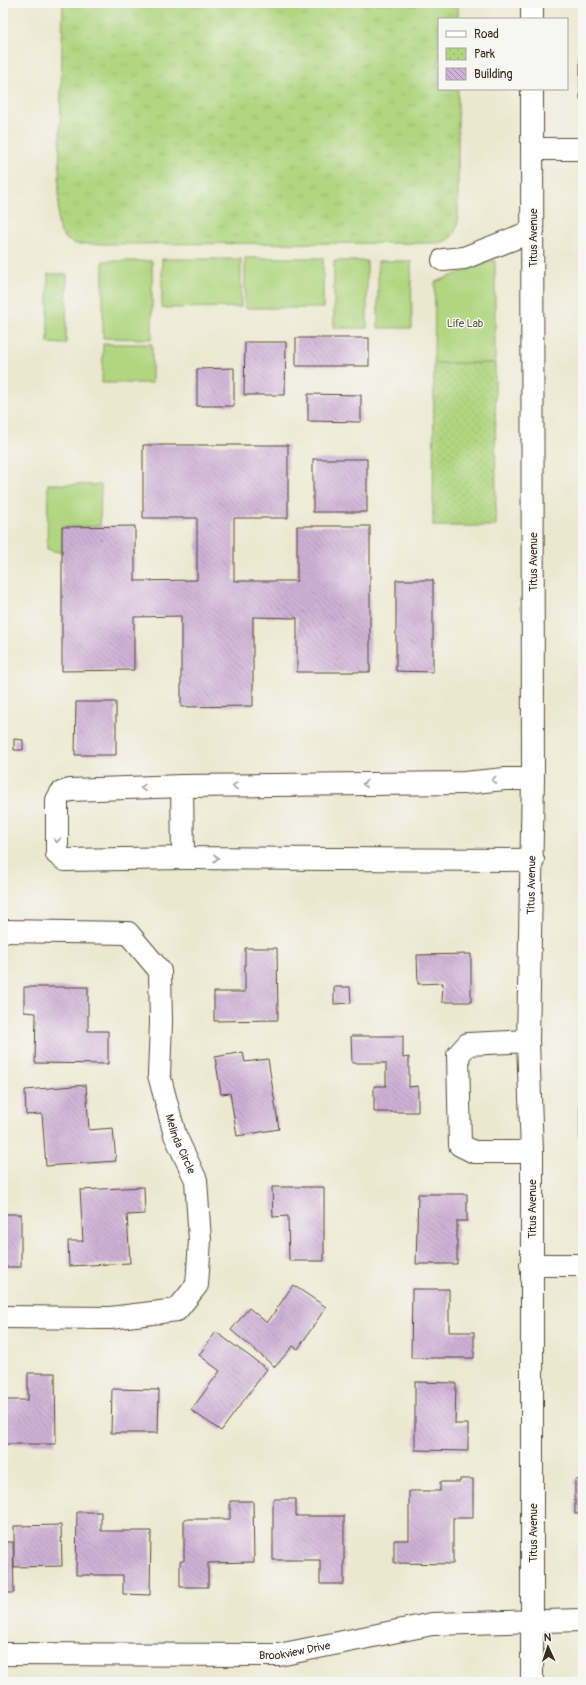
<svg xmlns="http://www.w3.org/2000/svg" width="586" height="1685" viewBox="0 0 586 1685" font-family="Pangolin,sans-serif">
  <defs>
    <pattern id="grass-tufts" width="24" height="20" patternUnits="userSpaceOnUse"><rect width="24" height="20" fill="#b0d680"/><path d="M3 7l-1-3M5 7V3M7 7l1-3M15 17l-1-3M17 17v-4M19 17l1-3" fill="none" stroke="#98b86e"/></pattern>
    <pattern id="park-dots" width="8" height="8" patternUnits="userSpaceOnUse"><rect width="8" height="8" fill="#b0d680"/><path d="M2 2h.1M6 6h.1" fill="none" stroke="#98b86e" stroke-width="1.8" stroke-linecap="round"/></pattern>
    <pattern id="building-back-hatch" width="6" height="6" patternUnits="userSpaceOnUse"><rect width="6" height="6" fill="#cfb0d6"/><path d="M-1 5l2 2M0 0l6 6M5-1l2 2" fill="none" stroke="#a98fad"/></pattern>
  </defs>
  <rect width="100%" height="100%" fill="#f6f6f2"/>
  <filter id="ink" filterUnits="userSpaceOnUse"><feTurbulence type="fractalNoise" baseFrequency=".025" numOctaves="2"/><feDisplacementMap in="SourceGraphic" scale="8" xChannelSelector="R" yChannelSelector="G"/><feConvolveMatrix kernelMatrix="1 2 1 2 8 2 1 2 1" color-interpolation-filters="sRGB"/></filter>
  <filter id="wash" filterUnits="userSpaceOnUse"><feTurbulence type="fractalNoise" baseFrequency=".012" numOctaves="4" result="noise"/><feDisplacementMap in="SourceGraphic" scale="16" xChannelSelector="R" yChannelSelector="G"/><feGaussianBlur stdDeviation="0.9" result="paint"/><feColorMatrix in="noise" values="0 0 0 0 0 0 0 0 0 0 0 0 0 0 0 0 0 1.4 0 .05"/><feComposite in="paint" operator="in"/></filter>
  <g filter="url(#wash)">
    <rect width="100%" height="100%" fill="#ece8d0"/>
    <path fill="url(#grass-tufts)" stroke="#76804f" d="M63 3H458V19H439V89H458V220C457 232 451 242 438 243L78 244C66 242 59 234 58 222Z"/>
    <path fill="url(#park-dots)" stroke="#76804f" d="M434 363H495L496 526H433Z"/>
    <g fill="#b0d680" stroke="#76804f">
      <rect x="245" y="258" width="78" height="50"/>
      <path d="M162 259H241V307L162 308Z"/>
      <path d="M495 260V363H434L435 282Z"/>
      <path d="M103 261H152V339L103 338Z"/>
      <rect x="334" y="261" width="33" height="67"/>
      <path d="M378 261H411L412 328H378Z"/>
      <path d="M48 274H67L66 344 48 343Z"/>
      <path d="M103 344H152V383H102Z"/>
      <path d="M48 484 101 485 100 526 62 527V553L47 549Z"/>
    </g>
    <g id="blocks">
      <g fill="url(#building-back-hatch)">
        <rect x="580" y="3" width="3" height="96"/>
        <rect x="296" y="338" width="73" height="28"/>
        <path d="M245 342H286L285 395H244Z"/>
        <path d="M234 368V406H197V369Z"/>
        <path d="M308 394 361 395V422L308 421Z"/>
        <path d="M143 445H288V518H234V581H297V526H370V672H297V618L253 617V706L181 707V616L134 617V670L62 671V527L135 526V581L197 580V518H143Z"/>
        <rect x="313" y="459" width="54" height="53"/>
        <path d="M396 580H433V672L396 671Z"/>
        <path d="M76 702H116V755H75Z"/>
        <path d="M14 739 23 740V750H14Z"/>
        <path d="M245 948H277L278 1020 214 1021V992H245Z"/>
        <path d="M471 954V1002H442L443 983 418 984 417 955Z"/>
        <path d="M24 987H88V1031H108V1064L35 1063 36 1013 24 1012Z"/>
        <path d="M334 987H350L351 1003 334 1004Z"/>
        <path d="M351 1036H403V1058L409 1057V1087L418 1086V1112H374V1086H386V1063H352Z"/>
        <path d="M243 1052 245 1062 268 1059 279 1129 237 1136 230 1093 221 1094 215 1057Z"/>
        <path d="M86 1085 89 1130 113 1128 116 1161 46 1166 42 1114 26 1115 25 1090Z"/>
        <rect x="580" y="1087" width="3" height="120"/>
        <path d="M144 1187 145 1214 127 1215 130 1263 69 1266 68 1241H83L80 1190Z"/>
        <path d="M272 1187H324V1261H289L288 1216 273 1217Z"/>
        <path d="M418 1194H467V1221H457V1264H416Z"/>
        <rect x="3" y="1214" width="18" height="53"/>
        <path d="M293 1285 326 1307 298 1349 293 1346 275 1367 231 1330 249 1308 267 1323Z"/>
        <path d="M412 1289H449V1332H474V1358H411Z"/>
        <path d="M216 1332 267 1369 221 1431 191 1410 220 1371 199 1355Z"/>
        <path d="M28 1373H55L56 1444H3V1400H28Z"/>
        <path d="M415 1382 456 1383 455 1424H468V1451L415 1450Z"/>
        <path d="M112 1389 159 1390 158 1433H111Z"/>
        <path d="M460 1479H473V1518H453V1564L394 1563V1540H409V1491H440V1482H460Z"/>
        <rect x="575" y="1480" width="8" height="34"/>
        <path d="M273 1499H296V1516H344V1584H320V1560H273Z"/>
        <path d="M230 1501H253L254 1562 208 1563V1587H180V1561H184V1519H230Z"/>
        <path d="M77 1512H101V1531H151L150 1595 123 1594V1575H76Z"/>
        <path d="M61 1525 62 1566 14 1567V1526Z"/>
        <path d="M3 1542H13L14 1593H3Z"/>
      </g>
    </g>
  </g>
  <g filter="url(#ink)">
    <use href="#blocks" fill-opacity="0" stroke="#564639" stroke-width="1"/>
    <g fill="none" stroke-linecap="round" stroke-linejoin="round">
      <defs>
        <g id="minor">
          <path d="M532 19V3"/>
          <path d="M532 149H583"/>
          <path d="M443 260 464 258 533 231"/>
          <path d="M182 786 70 790 61 793 57 800V854L65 860 183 858"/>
          <path d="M533 860 183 858 182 786 464 783 505 779H533"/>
          <path id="s1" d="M3 931 128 933 160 971 161 1022 159 1075 175 1135 196 1180 200 1240 197 1285 177 1310 110 1318 3 1317"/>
          <path d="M528 1041 468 1044 458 1055 460 1145 474 1152H532"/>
          <path d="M531 1265H583"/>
          <path id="s2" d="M3 1654 279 1655 432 1624 583 1620"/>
          <path id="s3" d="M532 1682V1152L528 1041 533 779 532 89"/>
        </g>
      </defs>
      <use href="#minor" stroke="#564639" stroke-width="24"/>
      <use href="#minor" stroke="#fff" stroke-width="22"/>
    </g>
    <defs><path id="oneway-chevron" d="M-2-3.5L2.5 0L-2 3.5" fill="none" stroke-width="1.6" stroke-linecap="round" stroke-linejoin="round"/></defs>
    <g stroke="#a79f9a">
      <use href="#oneway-chevron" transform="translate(494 780) rotate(174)"/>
      <use href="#oneway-chevron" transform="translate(365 784) rotate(179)"/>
      <use href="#oneway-chevron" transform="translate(235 786) rotate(179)"/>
      <use href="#oneway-chevron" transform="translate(143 788) rotate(178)"/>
      <use href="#oneway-chevron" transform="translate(57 840) rotate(91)"/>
      <use href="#oneway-chevron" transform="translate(216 858)"/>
    </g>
  </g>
  <g text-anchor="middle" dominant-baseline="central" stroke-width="3" stroke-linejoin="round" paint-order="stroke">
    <g font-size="11" fill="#3b2a1e" stroke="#f6f6f2">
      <text transform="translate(533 238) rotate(-90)">Titus Avenue</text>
      <text transform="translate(533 562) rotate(-90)">Titus Avenue</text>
      <text stroke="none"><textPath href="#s3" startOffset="797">Titus Avenue</textPath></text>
      <text stroke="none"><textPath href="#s1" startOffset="351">Melinda Circle</textPath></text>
      <text transform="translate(532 1209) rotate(-90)">Titus Avenue</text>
      <text transform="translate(533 1533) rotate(-90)">Titus Avenue</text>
      <text stroke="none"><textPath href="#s2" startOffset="292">Brookview Drive</textPath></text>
    </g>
    <g font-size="11" fill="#585536" stroke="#f6f6f2">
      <text x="465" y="323">Life Lab</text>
    </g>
  </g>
  <rect width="586" height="1685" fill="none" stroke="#f6f6f2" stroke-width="16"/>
  <rect x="438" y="18" width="130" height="72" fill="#f6f6f2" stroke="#aba49d"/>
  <rect x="446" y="31" width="20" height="6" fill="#ffffff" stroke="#aba49d"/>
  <text x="474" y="38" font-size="12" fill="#3b2a1e">Road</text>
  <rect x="446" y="48" width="20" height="12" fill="url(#park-dots)" stroke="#aba49d"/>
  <text x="474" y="58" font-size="12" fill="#3b2a1e">Park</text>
  <rect x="446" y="68" width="20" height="12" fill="url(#building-back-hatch)" stroke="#aba49d"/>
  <text x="474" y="78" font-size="12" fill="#3b2a1e">Building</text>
  <g transform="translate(548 1647) rotate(357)" stroke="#f6f6f2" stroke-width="3" paint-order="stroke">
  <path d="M0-3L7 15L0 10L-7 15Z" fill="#3b2a1e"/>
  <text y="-6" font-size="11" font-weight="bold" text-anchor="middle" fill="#3b2a1e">N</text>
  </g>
</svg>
